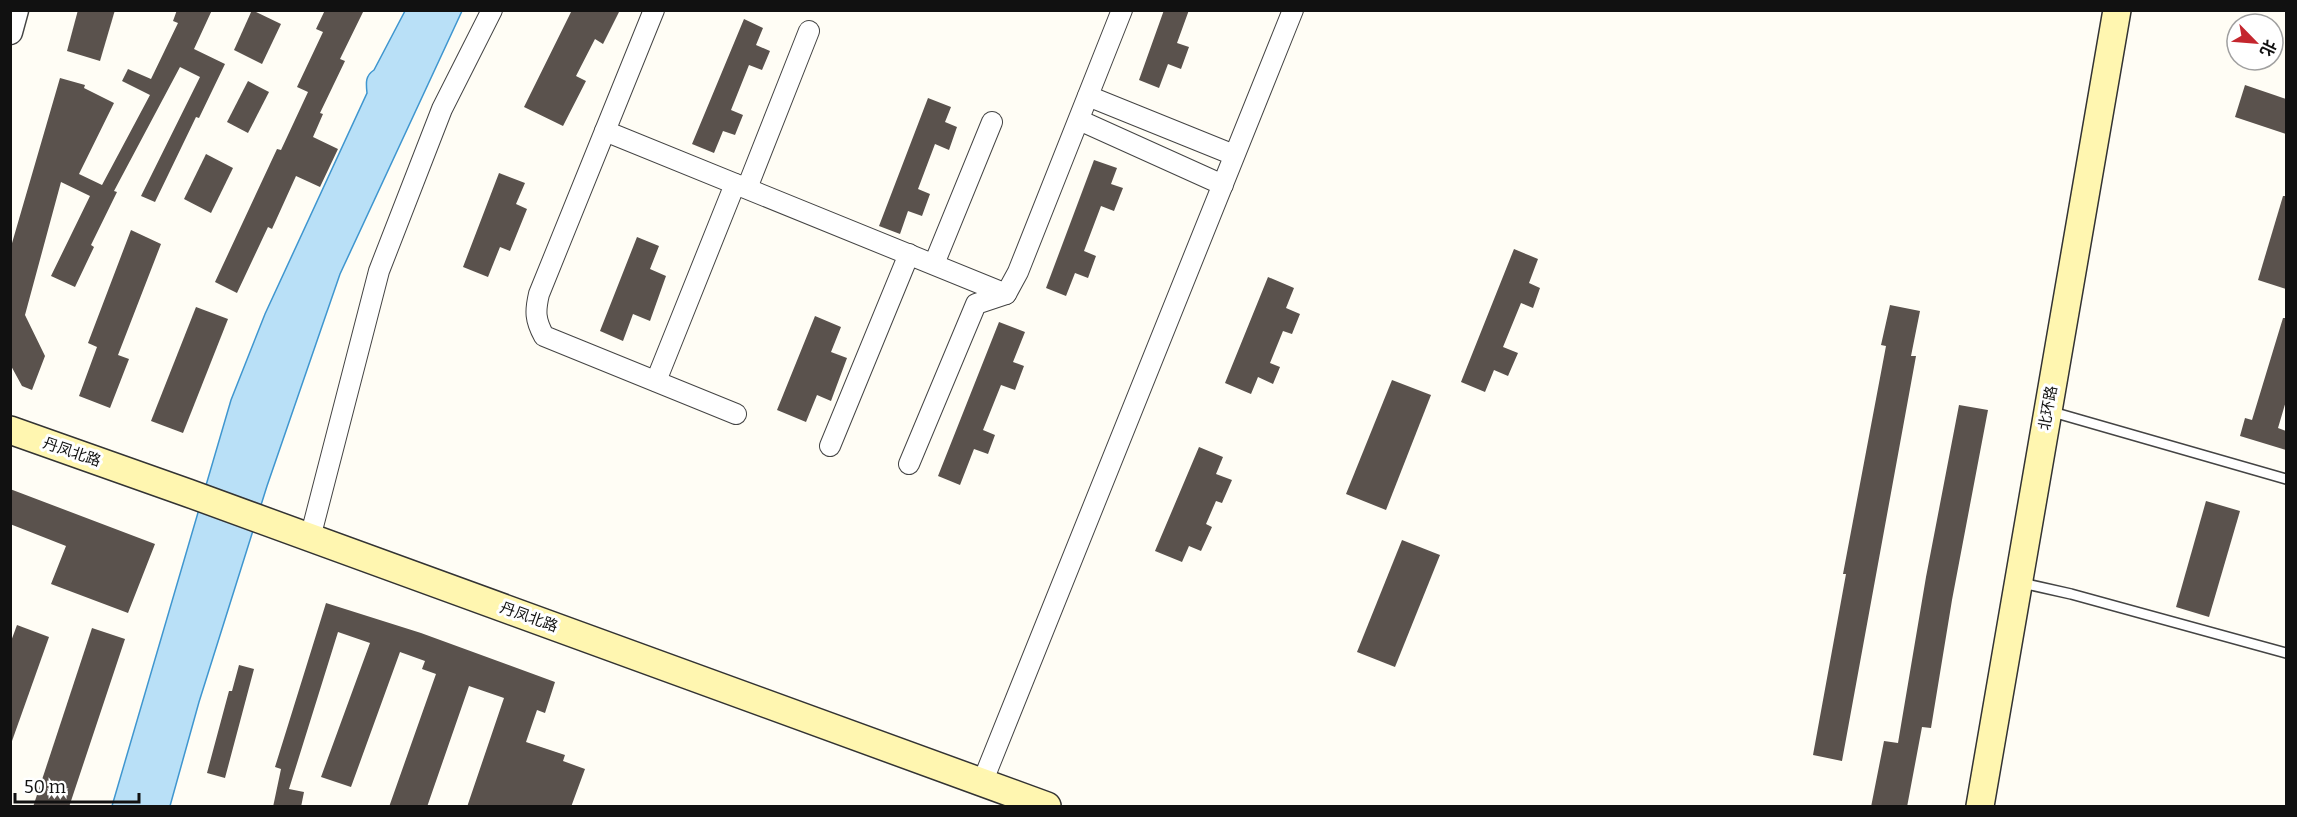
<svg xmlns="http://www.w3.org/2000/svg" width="2297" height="817" viewBox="0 0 2297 817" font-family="Bitter,'Noto Sans SC',serif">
  <rect width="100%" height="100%" fill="#fffdf5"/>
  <path fill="#b9e0f7" stroke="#3f96cf" stroke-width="1.5" d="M405 11H462L340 274 267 486 199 702 170 806H112L231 400 265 314 367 93C366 83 365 76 374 70Z"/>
  <g fill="#5a524d">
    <path d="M78 10H115L100 61 67 51Z"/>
    <path d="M177 10H212L194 49 225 64 199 118 196 117 155 202 141 196 200 77 180 67 114 191 117 192 91 245 94 247 75 287 51 276 90 196 61 182 25 315 45 356 32 390 22 386 10 364V250L60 78 85 85 84 88 114 103 79 174 102 185 150 95 122 81 128 69 151 79 178 23 173 21Z"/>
    <path d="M252 10 281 24 262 64 234 50Z"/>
    <path d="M325 10H364L340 59 345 61 320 113 323 114 313 137 338 149 320 187 296 176 272 229 268 227 237 293 215 282 277 149 281 150 308 92 297 87 323 32 316 29Z"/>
    <path d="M572 10H620L603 44 595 39 576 76 586 81 563 126 524 107Z"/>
    <path d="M1164 10H1189L1177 43 1189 47 1181 69 1168 64 1159 88 1139 80Z"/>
    <path d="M744 19 763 28 756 45 770 51 762 70 749 65 731 110 743 115 735 135 723 131 714 153 692 144Z"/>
    <path d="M248 81 269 92 248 133 227 122Z"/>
    <path d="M2245 85 2286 99V134L2235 117Z"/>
    <path d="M928 98 951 107 945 122 957 127 949 150 935 144 918 189 930 194 922 216 908 211 900 234 879 226Z"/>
    <path d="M206 154 233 168 211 213 184 199Z"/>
    <path d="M1094 160 1117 168 1111 184 1123 188 1114 211 1101 206 1084 251 1096 256 1088 278 1075 273 1066 296 1046 288Z"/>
    <path d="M499 173 525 183 516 204 527 209 510 251 500 247 488 277 463 267Z"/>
    <path d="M2283 196H2286V289L2258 280Z"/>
    <path d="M131 230 161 244 118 355 129 359 110 408 79 396 97 347 88 343Z"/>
    <path d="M637 237 659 246 650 269 666 276 650 321 633 314 623 341 600 331Z"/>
    <path d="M1514 249 1538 259 1529 283 1540 288 1533 308 1521 303 1503 347 1518 353 1508 376 1494 370 1485 392 1461 382Z"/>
    <path d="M1268 277 1294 288 1286 308 1300 314 1292 334 1283 331 1270 363 1280 367 1273 384 1258 377 1251 394 1225 383Z"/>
    <path d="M1890 305 1920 311 1911 356H1916L1842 761 1813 755 1846 574H1843L1886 346 1881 345Z"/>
    <path d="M196 307 228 319 183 433 151 421Z"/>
    <path d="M815 316 841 327 831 352 847 358 831 401 817 395 806 422 777 410Z"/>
    <path d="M2283 318H2286V401L2278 428 2286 431V450L2240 436 2245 418 2252 420Z"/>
    <path d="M999 322 1025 332 1013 362 1024 366 1015 390 1001 385 983 430 995 435 988 454 974 449 960 485 938 476Z"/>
    <path d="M1392 380 1431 395 1386 510 1346 494Z"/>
    <path d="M1959 405 1988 410 1952 600 1931 728 1922 727 1907 807H1871L1884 741 1898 743 1926 577Z"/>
    <path d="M1199 447 1223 457 1216 474 1232 480 1222 503 1216 501 1206 524 1212 527 1201 551 1189 546 1182 562 1155 551Z"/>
    <path d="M10 489 155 544 128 613 51 584 66 546 10 524Z"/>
    <path d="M2206 501 2240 511 2209 617 2176 607Z"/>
    <path d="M1402 540 1440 555 1395 667 1357 652Z"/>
    <path d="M326 603 421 633 555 682 545 713 537 710 526 742 565 755 563 761 585 769 571 807H467L504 698 469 686 427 807H389L436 674 422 669 425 661 400 652 351 787 321 777 370 643 338 632 289 789 304 792 301 807H273L281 769 275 767Z"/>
    <path d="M17 625 49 637 12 741H10V644Z"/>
    <path d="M92 628 125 639 69 807H33Z"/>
    <path d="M239 665 254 669 225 778 207 773 229 691H232Z"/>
  </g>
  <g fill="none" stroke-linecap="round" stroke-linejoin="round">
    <defs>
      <g id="service">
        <path d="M2049 411 2286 479"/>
        <path d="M2022 583 2071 594 2286 653"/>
      </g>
      <g id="minor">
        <path d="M654 10 539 294C535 311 535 320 544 336L736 414"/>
        <path d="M1088 96 1234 155"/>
        <path d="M1079 120 1223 185"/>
        <path d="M605 131 1006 294"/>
        <path d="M747 188 809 31"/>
        <path d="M934 264 992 122"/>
        <path d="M656 381 735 184"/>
        <path d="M830 446 909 254"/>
        <path d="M909 464 976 304 1006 294 1018 272 1122 10"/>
        <path d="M310 538 379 271 442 109 492 10"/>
        <path d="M982 783 1293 10"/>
      </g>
      <path id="tertiary" d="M10 32 16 10"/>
      <g id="secondary">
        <path d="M10 430 188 493 1047 806"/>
        <path d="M1980 806 2117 10"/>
      </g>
    </defs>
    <use href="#service" stroke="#444" stroke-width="12"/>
    <use href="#minor" stroke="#444" stroke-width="22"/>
    <use href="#tertiary" stroke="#444" stroke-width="27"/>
    <use href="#secondary" stroke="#333" stroke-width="30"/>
    <use href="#service" stroke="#fff" stroke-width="9"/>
    <use href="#minor" stroke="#fff" stroke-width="20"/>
    <use href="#tertiary" stroke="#fff" stroke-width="24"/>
    <use href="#secondary" stroke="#fff6b0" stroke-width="27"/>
  </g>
  <g text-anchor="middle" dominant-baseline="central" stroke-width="6" stroke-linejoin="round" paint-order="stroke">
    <g font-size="15" fill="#111" stroke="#fff">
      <text transform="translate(2048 408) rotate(-80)">北环路</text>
      <text transform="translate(72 452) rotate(19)">丹凤北路</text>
      <text transform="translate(529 617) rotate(20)">丹凤北路</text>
    </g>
  </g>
  <rect width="2297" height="817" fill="none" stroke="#111111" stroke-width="24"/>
  <g transform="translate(2255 42) rotate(115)"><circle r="28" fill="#ffffff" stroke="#a0a0a0" stroke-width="1.5"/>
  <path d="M0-4.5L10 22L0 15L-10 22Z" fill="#c4262e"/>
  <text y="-9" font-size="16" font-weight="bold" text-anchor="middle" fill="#111111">北</text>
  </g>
  <path d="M15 793v9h124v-9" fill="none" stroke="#111111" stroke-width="3"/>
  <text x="24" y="793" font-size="18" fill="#111111" stroke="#ffffff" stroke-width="4.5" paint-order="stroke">50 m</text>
</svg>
